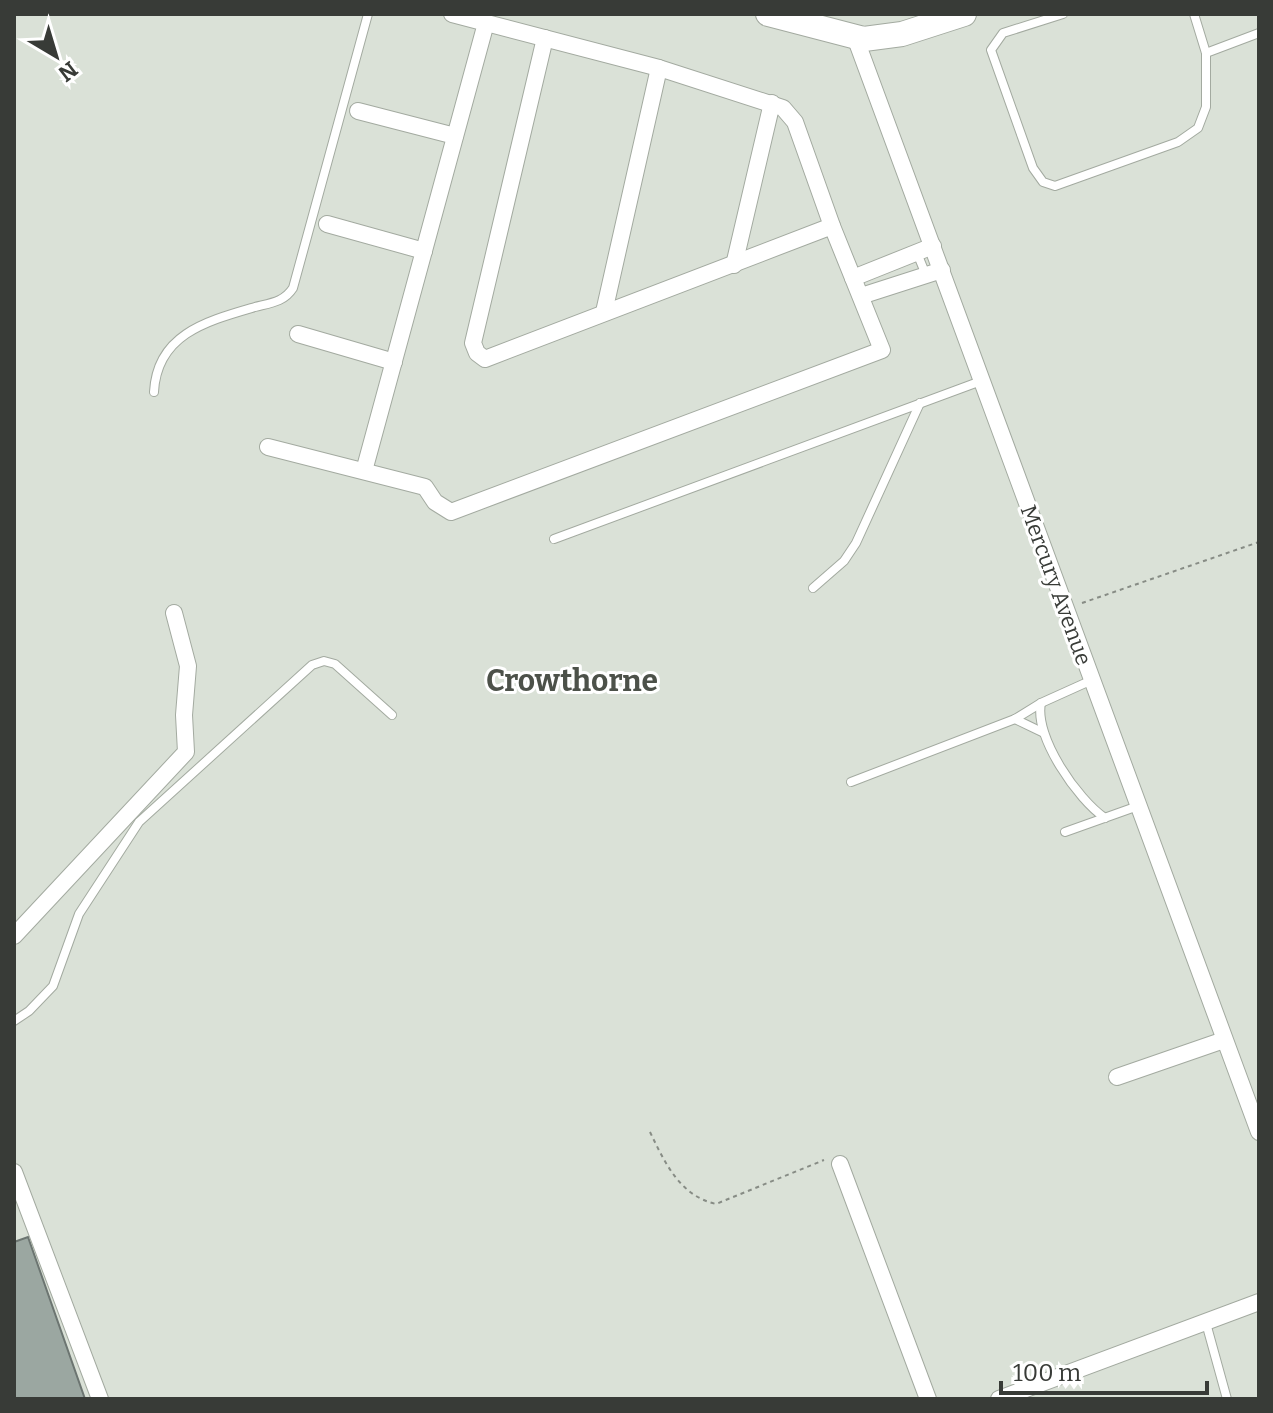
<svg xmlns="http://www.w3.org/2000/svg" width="1273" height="1413" viewBox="0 0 1273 1413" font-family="Bitter,serif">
  <rect width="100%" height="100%" fill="#dae1d7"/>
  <path fill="#9ba7a1" stroke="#6c7571" stroke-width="2" d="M28 1237 85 1399H14V1242Z"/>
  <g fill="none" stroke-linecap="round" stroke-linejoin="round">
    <defs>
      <g id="service">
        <path d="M1063 14 1003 33 991 50 1033 168 1043 182 1055 186 1178 142 1198 128 1206 107V53L1194 14"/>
        <path d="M1206 53 1259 33"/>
        <path d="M917 253 926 275"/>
        <path d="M154 392C157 334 207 321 255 307 271 303 284 302 293 288L368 14"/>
        <path d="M554 539 981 381"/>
        <path d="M813 588 844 561 856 543 920 403"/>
        <path d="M1041 703C1034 737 1078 800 1105 818"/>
        <path d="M1015 719 1044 733"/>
        <path d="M851 782 1015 719 1041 703 1092 680"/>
        <path d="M1065 832 1138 806"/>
        <path d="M14 1021 29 1011 53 986 79 914 139 822 312 665 324 661 335 664 392 715"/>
        <path d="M1206 1323 1227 1399"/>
      </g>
      <g id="minor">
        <path d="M855 37 1259 1132"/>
        <path d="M545 38 473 343 477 353 485 359 832 226"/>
        <path d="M358 111 455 136"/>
        <path d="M327 224 424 251"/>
        <path d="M734 265 772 103"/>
        <path d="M853 278 933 246"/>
        <path d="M861 296 942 270"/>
        <path d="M604 312 659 68"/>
        <path d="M298 334 394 362"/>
        <path d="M268 447 425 487 435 502 451 512 882 350 832 226 795 122 783 108 659 68 452 14"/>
        <path d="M364 471 486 23"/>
        <path d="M14 936 186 752 184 715 188 666 174 613"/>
        <path d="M1117 1077 1224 1040"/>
        <path d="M840 1164 928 1399"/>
        <path d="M14 1172 100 1399"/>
        <path d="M999 1399 1259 1302"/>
      </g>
      <path id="secondary" d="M768 14 864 39 902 34 964 14"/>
    </defs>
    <use href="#service" stroke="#a3aaa0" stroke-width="10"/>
    <use href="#minor" stroke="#a3aaa0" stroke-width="18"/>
    <use href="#secondary" stroke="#a3aaa0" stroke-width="26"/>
    <g stroke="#878c85" stroke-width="2" stroke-dasharray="4 4" stroke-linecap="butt">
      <path d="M1082 603 1259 542"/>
      <path d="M650 1132C665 1163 680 1196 716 1204L824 1160"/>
    </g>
    <use href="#service" stroke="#fff" stroke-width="8"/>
    <use href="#minor" stroke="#fff" stroke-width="16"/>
    <use href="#secondary" stroke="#fff" stroke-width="24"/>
  </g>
  <g text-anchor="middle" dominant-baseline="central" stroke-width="6" stroke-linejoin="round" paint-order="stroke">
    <g font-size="22" fill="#383b37" stroke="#fff">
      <text transform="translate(1056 585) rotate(70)">Mercury Avenue</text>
    </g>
    <g font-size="30" font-weight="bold" fill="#4c5149" stroke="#fff">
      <text x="572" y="681">Crowthorne</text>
    </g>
  </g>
  <rect width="1273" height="1413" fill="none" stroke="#383b37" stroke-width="32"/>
  <g transform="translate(56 56) rotate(142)" stroke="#ffffff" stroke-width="6" paint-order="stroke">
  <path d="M0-6L14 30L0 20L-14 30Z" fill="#383b37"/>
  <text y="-12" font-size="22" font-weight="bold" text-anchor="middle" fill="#383b37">N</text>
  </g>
  <path d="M1001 1381v12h206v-12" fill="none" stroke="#383b37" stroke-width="4"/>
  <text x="1013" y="1381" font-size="24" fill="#383b37" stroke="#ffffff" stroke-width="6" paint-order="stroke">100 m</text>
</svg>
